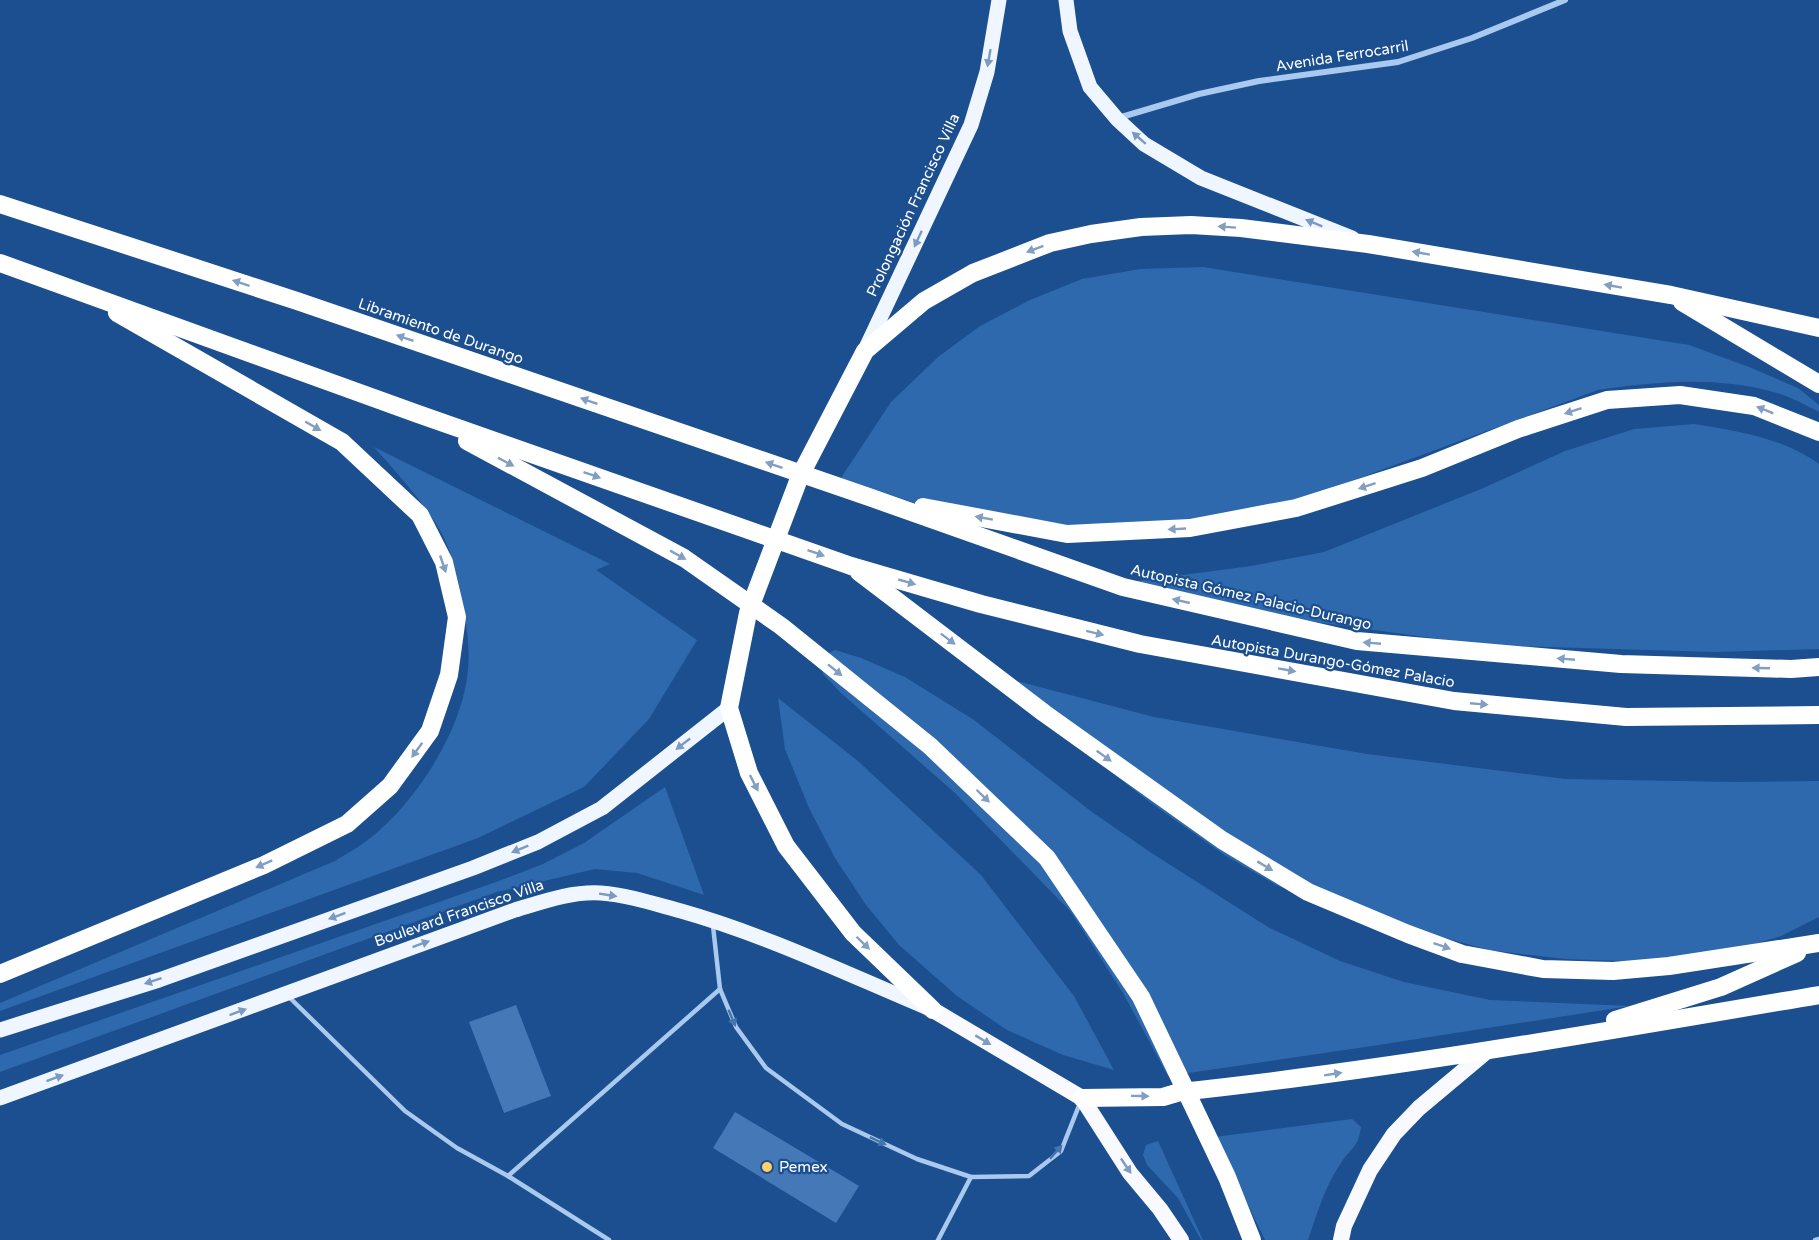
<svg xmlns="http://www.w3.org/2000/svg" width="1819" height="1240" viewBox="0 0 1819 1240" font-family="'Varela Round',sans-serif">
  <rect width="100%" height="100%" fill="#1b4f8f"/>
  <g fill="#2e69ad">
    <path d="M1203 267 1689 345 1749 367 1798 388 1819 405V412C1805 405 1791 397 1777 393 1719 376 1657 381 1598 390L1308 497 1183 522 1061 525 986 518 915 503 841 478 891 402 938 357 980 326 1030 300 1082 279 1140 269Z"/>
    <path d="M1694 424C1737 431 1783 438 1819 464V649L1714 652 1483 645 1272 616 1099 586 1251 566 1324 552 1481 489 1565 451 1634 429Z"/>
    <path d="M374 447 610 564 596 570 697 640 649 719 584 787 478 838 0 1011V1003L335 861C346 854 359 847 369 839 416 803 463 729 468 670 470 649 467 627 463 607 459 581 451 547 437 525 419 497 396 472 374 447Z"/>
    <path d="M835 650 861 658 905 677 974 720 1092 812 1150 852 1268 927 1340 961 1404 982 1490 1000 1630 1006 1372 1046 1168 1076 1123 993 1071 912 955 793 841 693 823 674 820 657Z"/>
    <path d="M994 675 1154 717 1367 754 1565 779 1735 782 1819 781V917L1781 936 1725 953 1653 962 1565 959 1489 950 1416 930 1349 910 1278 886 1226 856 1151 803 1080 748Z"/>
    <path d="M778 698 858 761 981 875 1074 996 1114 1070 1063 1055 1007 1030 957 996 899 945 866 905 835 858 809 808 785 749Z"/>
    <path d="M665 787 704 895 637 873 595 869 497 892 0 1072V1055L496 882 543 864 584 843Z"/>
    <path d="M1352 1119 1361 1127C1358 1149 1351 1147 1341 1163 1325 1186 1317 1214 1308 1240H1265L1215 1137Z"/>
    <path d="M1158 1141 1203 1240H1201L1178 1198 1147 1165 1143 1155 1146 1145Z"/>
  </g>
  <g fill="#4478b7">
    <path d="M516 1005 551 1096 504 1113 469 1022Z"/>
    <path d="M735 1112 859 1186 836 1223 713 1148Z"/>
  </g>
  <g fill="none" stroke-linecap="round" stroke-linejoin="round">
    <g stroke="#a9c9ee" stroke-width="4.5">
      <path d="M713 926 720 989 736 1027 766 1068 842 1124 917 1159 971 1177 1029 1176 1061 1151 1080 1103"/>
      <path d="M288 996 405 1111 457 1148 508 1176 609 1240"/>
      <path d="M508 1176 720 989"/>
      <path d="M938 1240 971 1177"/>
      <path d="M1815 1240 1819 1239"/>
    </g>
    <path stroke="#a9c9ee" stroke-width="6" d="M1118 118 1199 94 1259 81 1398 62 1472 38 1565 0"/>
    <g stroke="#f0f6ff" stroke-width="15">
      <path d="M1066 0 1070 31 1090 87 1117 119 1144 144 1201 178 1352 238"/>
      <path d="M866 348 971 125 987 72 999 0"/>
      <path d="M0 1030 159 980 473 868 538 842 602 808 729 708"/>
      <path d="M0 1098 515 910C542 902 572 891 601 893 628 895 655 904 681 911 766 935 847 974 928 1008"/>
    </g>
    <g stroke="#f8faff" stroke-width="16">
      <path d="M933 1010 1082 1098 1130 1173 1160 1209 1181 1240"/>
      <path d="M1341 1240 1344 1226 1370 1170 1394 1134 1419 1108 1487 1051"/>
    </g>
    <g stroke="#fff" stroke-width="18">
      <path d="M0 204 297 301 869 497 1123 587 1357 641 1621 664 1791 669 1819 667"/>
      <path d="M0 263 418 414 851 566 981 604 1140 644 1454 701 1626 717 1819 715"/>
      <path d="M1682 302 1819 384"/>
      <path d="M467 441 684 558 781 626 930 746 1047 858 1141 997 1227 1177 1252 1240"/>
      <path d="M923 507 1067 534 1190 528 1296 508 1422 468 1518 429 1607 400 1680 395 1754 406 1819 432"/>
      <path d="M859 572 1044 713 1222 840 1308 892 1408 934 1462 954 1543 969 1613 971 1669 966 1819 943"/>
      <path d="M0 974 264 865 347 824 390 786 430 731 449 675 457 617 444 562 420 515 342 442 117 313"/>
      <path d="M933 1010 853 933 786 846 749 773 729 708 748 613 800 476 865 351 924 301 973 273 1050 243 1091 234 1141 227 1191 225 1241 228 1368 244 1671 295 1819 328"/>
      <path d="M1615 1020 1721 987 1797 953"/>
      <path d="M1082 1098 1163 1097 1180 1092C1394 1069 1607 1031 1819 995"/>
    </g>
  </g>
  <defs><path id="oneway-solid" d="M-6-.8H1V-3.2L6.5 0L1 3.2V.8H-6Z" transform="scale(1.5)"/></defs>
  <g fill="#7b9ac1">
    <use href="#oneway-solid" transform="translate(989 58) rotate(100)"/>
    <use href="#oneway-solid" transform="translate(1139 138) rotate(-139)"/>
    <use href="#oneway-solid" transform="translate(1314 223) rotate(-158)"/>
    <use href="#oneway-solid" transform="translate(918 239) rotate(115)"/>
    <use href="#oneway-solid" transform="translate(683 744) rotate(142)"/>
    <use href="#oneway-solid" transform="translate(520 849) rotate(158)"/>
    <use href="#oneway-solid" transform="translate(608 895) rotate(9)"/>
    <use href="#oneway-solid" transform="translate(337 916) rotate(160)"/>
    <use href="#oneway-solid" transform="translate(421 944) rotate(-20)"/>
    <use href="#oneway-solid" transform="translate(153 981) rotate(162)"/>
    <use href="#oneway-solid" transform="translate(238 1012) rotate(-20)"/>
    <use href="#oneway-solid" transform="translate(55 1078) rotate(-20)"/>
  </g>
  <g fill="#829ec1">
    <use href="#oneway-solid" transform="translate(1227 227) rotate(-176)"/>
    <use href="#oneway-solid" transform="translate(1035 249) rotate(159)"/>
    <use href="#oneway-solid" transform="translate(1421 253) rotate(-170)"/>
    <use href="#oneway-solid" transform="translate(241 283) rotate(-162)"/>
    <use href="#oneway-solid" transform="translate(1613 286) rotate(-170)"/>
    <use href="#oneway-solid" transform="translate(405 338) rotate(-161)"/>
    <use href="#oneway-solid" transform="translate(589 401) rotate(-161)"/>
    <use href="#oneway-solid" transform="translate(1765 410) rotate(-158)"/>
    <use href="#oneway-solid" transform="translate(1573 411) rotate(162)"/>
    <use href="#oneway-solid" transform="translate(313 426) rotate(30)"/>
    <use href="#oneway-solid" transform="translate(506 462) rotate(28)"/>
    <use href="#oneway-solid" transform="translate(774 465) rotate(-161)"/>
    <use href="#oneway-solid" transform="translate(592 475) rotate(19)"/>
    <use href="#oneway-solid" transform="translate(1367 486) rotate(162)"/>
    <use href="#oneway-solid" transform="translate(984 518) rotate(-170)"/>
    <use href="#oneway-solid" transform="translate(1177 529) rotate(177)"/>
    <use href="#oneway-solid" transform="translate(816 553) rotate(19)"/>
    <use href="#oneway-solid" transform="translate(678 555) rotate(29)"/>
    <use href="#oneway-solid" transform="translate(443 564) rotate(71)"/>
    <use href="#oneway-solid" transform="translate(907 582) rotate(16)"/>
    <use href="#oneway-solid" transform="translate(1181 601) rotate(-167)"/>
    <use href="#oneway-solid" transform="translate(1095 633) rotate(14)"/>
    <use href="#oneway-solid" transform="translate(948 639) rotate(37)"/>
    <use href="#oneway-solid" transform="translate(1372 643) rotate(-175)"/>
    <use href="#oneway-solid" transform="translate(1566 659) rotate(-175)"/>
    <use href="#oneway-solid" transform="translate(1761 668) rotate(-178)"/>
    <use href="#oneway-solid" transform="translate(835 670) rotate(39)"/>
    <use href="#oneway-solid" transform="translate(1287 670) rotate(10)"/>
    <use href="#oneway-solid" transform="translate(1479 704) rotate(5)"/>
    <use href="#oneway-solid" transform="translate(417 750) rotate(126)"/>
    <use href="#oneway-solid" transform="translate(1104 756) rotate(36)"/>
    <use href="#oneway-solid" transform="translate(754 783) rotate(63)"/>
    <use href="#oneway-solid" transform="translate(983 796) rotate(44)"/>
    <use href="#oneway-solid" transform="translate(264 864) rotate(156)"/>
    <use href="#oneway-solid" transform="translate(1265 866) rotate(31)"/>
    <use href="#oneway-solid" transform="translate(863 943) rotate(44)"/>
    <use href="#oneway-solid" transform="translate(1442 946) rotate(19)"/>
    <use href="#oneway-solid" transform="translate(1333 1074) rotate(-9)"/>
    <use href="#oneway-solid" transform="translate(1140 1096) rotate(1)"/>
  </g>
  <g fill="#4674ac">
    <use href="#oneway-solid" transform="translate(732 1018) rotate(67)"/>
    <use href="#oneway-solid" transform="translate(878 1141) rotate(25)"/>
    <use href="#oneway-solid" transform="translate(1056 1152) rotate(-48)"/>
  </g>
  <g fill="#7e9cc1">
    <use href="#oneway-solid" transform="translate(983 1040) rotate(31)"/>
    <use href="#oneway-solid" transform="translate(1126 1166) rotate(56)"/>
  </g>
  <circle fill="#ffd166" stroke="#1b4f8f" stroke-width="2" cx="767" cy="1167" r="6"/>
  <g text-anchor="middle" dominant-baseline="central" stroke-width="4.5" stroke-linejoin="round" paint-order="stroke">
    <g font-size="15" fill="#fff" stroke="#1b4f8f">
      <text transform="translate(1342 56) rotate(-9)">Avenida Ferrocarril</text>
      <text transform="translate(913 205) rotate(-65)">Prolongación Francisco Villa</text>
      <text transform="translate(441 331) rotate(19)">Libramiento de Durango</text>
      <text transform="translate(1251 597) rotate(13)">Autopista Gómez Palacio-Durango</text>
      <text transform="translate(1333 661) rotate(10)">Autopista Durango-Gómez Palacio</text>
      <text transform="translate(459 913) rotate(-19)">Boulevard Francisco Villa</text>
    </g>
    <g font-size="15" fill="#fff" stroke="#1b4f8f" text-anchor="start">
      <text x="779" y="1167">Pemex</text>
    </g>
  </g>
</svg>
